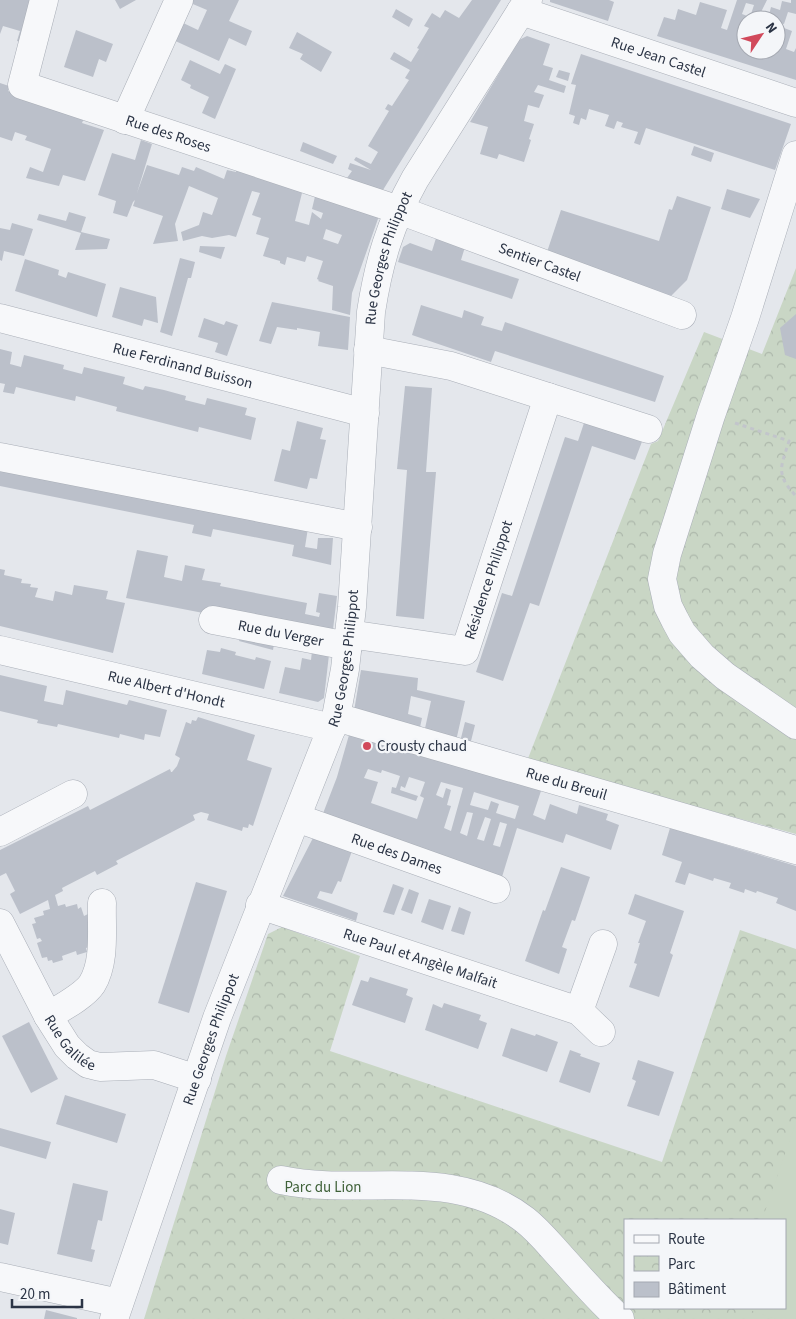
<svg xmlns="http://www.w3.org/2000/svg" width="796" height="1319" viewBox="0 0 796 1319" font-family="'Source Sans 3',sans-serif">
  <defs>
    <pattern id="park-crowns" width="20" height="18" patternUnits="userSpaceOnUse" patternTransform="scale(1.25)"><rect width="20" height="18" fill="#c9d6c5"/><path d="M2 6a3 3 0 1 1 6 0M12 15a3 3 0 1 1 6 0" fill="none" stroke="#adb8ab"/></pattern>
  </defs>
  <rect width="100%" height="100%" fill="#e4e7ec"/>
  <g fill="url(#park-crowns)" fill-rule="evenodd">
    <path d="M796 268V834L527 761 651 444 658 441 704 332 762 354Z"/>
    <path d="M282 927 360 956 330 1051 662 1162 740 930 796 949V1319H144L226 1056 268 934ZM625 1220H785V1308H625Z"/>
  </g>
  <path fill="#c9d6c5" d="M796 1122V1319H776L744 1308H785V1220H762Z"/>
  <g fill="#bbc0ca" fill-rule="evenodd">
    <path d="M0 0H29L38 3 26 43 17 41 20 31 3 26 0 34Z"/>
    <path d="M115 0H136L120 9Z"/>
    <path d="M189 0H239L229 21 252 31 246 46 229 38 219 61 171 39 179 21 198 30 207 10 188 2Z"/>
    <path d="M472 0H501L378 198 342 185 352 171 348 169 350 163 371 170 354 160 356 157 371 164 378 152 368 146 389 111 385 109 388 104 392 106 409 80 405 78 410 70 390 59 394 52 411 62 419 49 417 48 429 28 424 26 432 13 440 18 445 10 459 18Z"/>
    <path d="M550 0H609L614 2 608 21 550 2Z"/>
    <path d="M737 0H767L759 16 751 14 754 5 746 3 742 14 758 20H746V50H776V25L792 31 786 49 794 52 796 48V80L657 36 664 17 675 20 678 9 696 15 700 2 727 10 721 28 727 30Z"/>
    <path d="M791 0H796V14L788 12 784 24 776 22V20L768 19 771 7 780 10 782 1 791 3Z"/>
    <path d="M396 9 413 19 409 27 392 17Z"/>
    <path d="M76 30 113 44 106 62 99 59 93 77 64 67Z"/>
    <path d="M297 32 332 52 321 72 300 59 303 54 289 48Z"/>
    <path d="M527 36 550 44 543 65 553 68 549 80 566 86 564 93 538 85 534 92 544 95 539 108 528 105 524 121 534 124 529 139 531 140 524 162 499 154 497 159 480 154 488 127 470 122 519 40Z"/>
    <path d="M581 54 791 124 775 170 646 128 640 145 634 143 638 132 621 127 623 123 617 121 614 129 605 126 609 115 589 109 586 120 581 118 579 125 573 123 575 116 569 114 576 85 571 84Z"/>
    <path d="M190 60 220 74 225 64 236 69 215 119 202 113 209 97 190 88 191 85 181 80Z"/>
    <path d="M559 70 570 73 568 81 556 77Z"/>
    <path d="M0 83 9 86 8 91 84 118 82 123 104 130 85 181 63 175 59 186 26 178 30 167 43 172 51 149 25 140 27 136 15 132 12 141 0 137Z"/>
    <path d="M141 140 152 144 137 193 147 165 179 175 182 167 194 171 196 167 224 179 227 170 236 172 238 164 304 185 295 221 309 225 312 212 321 219 323 213 312 209 317 188 379 216 352 293 350 315 332 310 333 286 318 281 319 280 317 279 323 261 307 256 305 262 287 257 285 265 280 263V261L263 256 269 238 256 234 261 218 252 215 260 193 252 191 236 237 229 235 212 238 202 236 183 241 181 232 199 225 203 212 212 215 218 198 189 186 175 224 178 241 153 244 163 216 133 206 135 200 133 202 127 217 113 213 116 201 98 195 112 153 135 160ZM326 229 342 235 338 244 323 239Z"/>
    <path d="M303 142 337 156 333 164 300 151Z"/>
    <path d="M694 146 714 153 711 162 691 155Z"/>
    <path d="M727 189 760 199 750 218 721 209Z"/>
    <path d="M677 196 711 207 687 280 670 297 545 258 561 210 659 241 669 209 672 210Z"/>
    <path d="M69 212 86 217 81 232 110 239 107 249 75 250 81 233 37 220 39 214 66 221Z"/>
    <path d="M12 223 33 229 24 256 4 251 2 261 0 260V228L10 230Z"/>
    <path d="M436 238 465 247 461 260 519 279 512 299 398 262 403 247 410 243 432 251Z"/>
    <path d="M200 246 225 247 221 259 199 252Z"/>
    <path d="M180 258 195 262 191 278H188L172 336 160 332Z"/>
    <path d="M25 259 59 270 58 275 66 278 68 272 106 284 97 317 15 291Z"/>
    <path d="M120 287 156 297 158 323 144 319 142 326 112 317Z"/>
    <path d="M272 302 350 317 348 350 318 346 320 332 297 328V330L277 327 271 344 259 341Z"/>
    <path d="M421 305 462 318 464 310 484 317 481 325 502 331 505 322 664 376 655 402 495 351 491 362 412 335Z"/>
    <path d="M796 314V359L785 355 780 328Z"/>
    <path d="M204 318 224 325 226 321 238 325 227 356 215 352 218 343 198 337Z"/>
    <path d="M0 349 12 352 10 364 21 367 24 355 64 365 63 369 82 374 84 367 125 377 123 384 143 390 145 386 164 390 186 396 185 400 205 405 207 398 247 408 245 415 256 418 251 440 199 427 198 432 116 411 117 407 76 396 75 401 16 387 14 394 3 392 5 384 0 383Z"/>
    <path d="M405 386 432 388 426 472H436L424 619 396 616 407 470 397 469Z"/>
    <path d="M585 420 643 439 635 460 592 446 539 606 530 603 503 681 476 672 502 593 512 596 565 437 578 441Z"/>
    <path d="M297 421 323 428 320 439 326 440 317 479 310 478 307 489 274 481 282 449 290 451Z"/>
    <path d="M0 468 308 528 305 547 317 549 318 538H333L331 565 292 556 294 545 213 529 211 537 192 533 194 525 0 486Z"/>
    <path d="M137 550 168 556 164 577 182 581 185 565 205 569 202 580 221 583 220 586 307 603 305 614 319 617 320 613 316 612 319 593 337 596 332 638 126 598Z"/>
    <path d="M0 569 5 570 4 575 22 579 21 583 31 584 30 587 38 588 35 597 53 601 55 591 72 595 74 585 108 591 106 599 125 603 113 653 0 626Z"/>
    <path d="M242 631 275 638 273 650 239 641Z"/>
    <path d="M313 642 330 646 324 698 318 702 279 693 285 667 300 670 302 658 311 660Z"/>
    <path d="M221 648 236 652 235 655 255 660 256 657 271 661 264 689 202 674 207 650 220 652Z"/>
    <path d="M361 670 418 678 417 690 465 701 456 741 424 733 431 701 411 696 408 714 422 718 419 732 354 711Z"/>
    <path d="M0 675 47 686 44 701 63 705 66 690 127 705 129 700 167 710 160 737 145 734 144 740 120 734 119 738 58 724 57 727 37 723 38 720 0 711Z"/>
    <path d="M198 717 255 735 247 760 272 768 253 826 249 824 248 828 243 827 242 831 207 820 209 814 201 812 193 815 195 820 116 861 118 864 97 875 95 871 62 888 63 891 55 895 58 906 65 904 66 907 77 904 78 909 81 907 84 916 88 914 93 931 92 941 88 943 89 947 86 948 87 952 77 955 76 951 62 956 63 960 53 963 52 960 48 961 47 957 42 958 37 943 42 941 40 938 37 939 32 924 36 923 34 918 44 915 43 911 50 909 48 900 20 914 10 894 15 891 6 873 0 876V850L88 806 90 810 170 769 171 772H172L177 766 180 758 175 755 186 722 191 724 192 720 196 721Z"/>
    <path d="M465 722 475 725 470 745 460 742Z"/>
    <path d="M349 735 542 788 533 815 545 820 550 804 577 814 579 805 608 814 606 820 619 825 611 850 566 834 563 843 517 828 502 877 322 816 337 777ZM368 769 381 773 382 770 400 776 396 788 392 787 391 793 416 801 418 796 400 790 401 786 405 788 409 777 425 782 420 796 424 798 417 819 371 803 378 782 364 778ZM441 782 463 788 451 831 444 828 451 806 447 805 451 790 446 788 443 798 436 795ZM474 792 519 806 515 819 496 813 499 804 491 801 488 810 470 805ZM467 812 473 813 467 836 460 833ZM485 817 491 819 484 841 477 839ZM500 822 507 824 500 847 493 845Z"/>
    <path d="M670 828 796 866V911L776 903 778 898 757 891 756 893 745 889 744 893 729 888 731 883 714 878 713 881 689 873 685 885 675 882 682 862 662 855Z"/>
    <path d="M314 836 353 848 341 882 338 881 332 894 320 891 317 898 358 913 356 921 283 896Z"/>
    <path d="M561 867 590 877 575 921 572 920 562 947 567 949 559 974 525 961 543 910 545 911Z"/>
    <path d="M196 882 227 891 189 1013 158 1003Z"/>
    <path d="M393 884 404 888 394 915 383 912Z"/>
    <path d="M409 889 419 893 412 914 401 910Z"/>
    <path d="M635 894 684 911 670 953 673 955 659 997 629 987 637 964 634 963 640 943H638L646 921 628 914Z"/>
    <path d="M429 899 451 906 443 930 421 922Z"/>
    <path d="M459 907 471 912 464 935 451 931Z"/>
    <path d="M370 977 408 989 406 995 413 998 405 1023 352 1005 361 980 368 982Z"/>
    <path d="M444 1003 481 1015 479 1020 487 1023 478 1049 425 1030 433 1004 442 1008Z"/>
    <path d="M29 1022 58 1079 31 1093 2 1036Z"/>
    <path d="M511 1028 535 1036 536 1034 558 1042 547 1072 502 1056Z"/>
    <path d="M570 1050 581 1054 580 1056 600 1063 590 1093 559 1082Z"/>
    <path d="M638 1060 674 1072 659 1116 627 1106 636 1081 632 1079Z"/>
    <path d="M65 1095 126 1114 117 1143 56 1124Z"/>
    <path d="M0 1128 51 1142 46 1159 0 1146Z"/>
    <path d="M73 1183 108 1191 102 1221 98 1220 91 1249 95 1250 92 1262 57 1254Z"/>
    <path d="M0 1209 15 1213 8 1245 0 1243Z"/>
    <path d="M46 1310 77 1318V1319H44Z"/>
  </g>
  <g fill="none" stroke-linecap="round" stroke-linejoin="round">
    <defs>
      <g id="minor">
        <path id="s1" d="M44 0 22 85 399 210 682 315"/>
        <path id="s2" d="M521 11 796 103"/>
        <path d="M125 120 179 0"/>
        <path d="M796 155 745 318 711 415 667 554 662 579 668 606 675 620 682 633 702 656 725 676 796 725"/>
        <path id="s3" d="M0 318 365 413"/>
        <path d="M368 350 451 366 648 429"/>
        <path d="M0 457 358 527"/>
        <path id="s4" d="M213 620 348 646"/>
        <path id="s5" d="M349 634 465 651 548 397"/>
        <path id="s6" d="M0 650 332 728"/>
        <path id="s7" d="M336 717 796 850"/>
        <path id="s8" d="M297 818 496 889"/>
        <path d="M0 832 73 794"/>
        <path id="s9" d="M260 905 579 1011 601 1032"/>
        <path id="s10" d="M0 923 48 1016 67 1046 77 1056 88 1064 100 1067 154 1065 197 1079"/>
        <path d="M579 1011 603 944"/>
        <path d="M48 1016C61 1008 84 996 92 984 106 961 101 928 102 903"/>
        <path d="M281 1180C363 1197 453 1164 525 1220 539 1231 550 1245 562 1258 581 1279 599 1300 620 1319"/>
        <path d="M0 1277 119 1303"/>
        <path id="s11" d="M114 1319 217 1018 336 717 345 669 352 607 371 312C379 261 390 224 415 179L528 0"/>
      </g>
    </defs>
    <use href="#minor" stroke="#a9aeb7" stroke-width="29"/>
    <path stroke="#c2c5cb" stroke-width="3" stroke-dasharray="4 4" stroke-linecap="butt" d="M735 423 789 441C781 467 775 474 796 496"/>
    <use href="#minor" stroke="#f7f8fa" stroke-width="28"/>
  </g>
  <circle fill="#d1495b" stroke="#f4f6f9" stroke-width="2" cx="367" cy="746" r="5"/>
  <g text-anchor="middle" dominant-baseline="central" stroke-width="4.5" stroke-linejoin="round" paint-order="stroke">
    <g font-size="15" fill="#2b3445" stroke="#f4f6f9">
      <text stroke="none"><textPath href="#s2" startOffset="145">Rue Jean Castel</textPath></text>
      <text stroke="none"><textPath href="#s1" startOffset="242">Rue des Roses</textPath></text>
      <text stroke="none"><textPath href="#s11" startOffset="1105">Rue Georges Philippot</textPath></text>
      <text stroke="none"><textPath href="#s1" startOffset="635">Sentier Castel</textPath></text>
      <text stroke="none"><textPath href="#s3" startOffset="189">Rue Ferdinand Buisson</textPath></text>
      <text stroke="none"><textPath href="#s5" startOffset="192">Résidence Philippot</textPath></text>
      <text stroke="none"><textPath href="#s4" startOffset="69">Rue du Verger</textPath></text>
      <text stroke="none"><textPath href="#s11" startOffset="701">Rue Georges Philippot</textPath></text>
      <text stroke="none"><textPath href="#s6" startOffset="171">Rue Albert d'Hondt</textPath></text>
      <text stroke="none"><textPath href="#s7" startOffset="240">Rue du Breuil</textPath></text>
      <text stroke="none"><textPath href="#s8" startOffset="106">Rue des Dames</textPath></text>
      <text stroke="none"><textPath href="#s9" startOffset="169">Rue Paul et Angèle Malfait</textPath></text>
      <text stroke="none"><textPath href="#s10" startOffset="140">Rue Galilée</textPath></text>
      <text stroke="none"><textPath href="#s11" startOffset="296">Rue Georges Philippot</textPath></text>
    </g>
    <g font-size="15" fill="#2b3445" stroke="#f4f6f9" text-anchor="start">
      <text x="377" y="746">Crousty chaud</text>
    </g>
    <g font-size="15" fill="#3f6138" stroke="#f4f6f9">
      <text x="323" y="1187">Parc du Lion</text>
    </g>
  </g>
  <rect x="624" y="1219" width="162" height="90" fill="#f4f6f9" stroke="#a4a8b1"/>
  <rect x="634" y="1235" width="25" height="8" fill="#f7f8fa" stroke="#a4a8b1"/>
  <text x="668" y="1244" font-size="15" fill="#2b3445">Route</text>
  <rect x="634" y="1256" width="25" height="15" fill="url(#park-crowns)" stroke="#a4a8b1"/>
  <text x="668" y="1269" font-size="15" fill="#2b3445">Parc</text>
  <rect x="634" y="1282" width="25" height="15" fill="#bbc0ca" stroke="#a4a8b1"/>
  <text x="668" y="1294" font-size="15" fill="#2b3445">Bâtiment</text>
  <g transform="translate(761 35) rotate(55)"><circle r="24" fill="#f4f6f9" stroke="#a4a8b1"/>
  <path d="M0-4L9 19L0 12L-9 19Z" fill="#d1495b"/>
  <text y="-8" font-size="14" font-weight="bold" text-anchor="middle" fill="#2b3445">N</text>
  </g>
  <path d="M12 1299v8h70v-8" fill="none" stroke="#2b3445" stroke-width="2.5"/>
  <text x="20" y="1299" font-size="15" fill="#2b3445" stroke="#f4f6f9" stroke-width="4" paint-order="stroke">20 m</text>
</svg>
